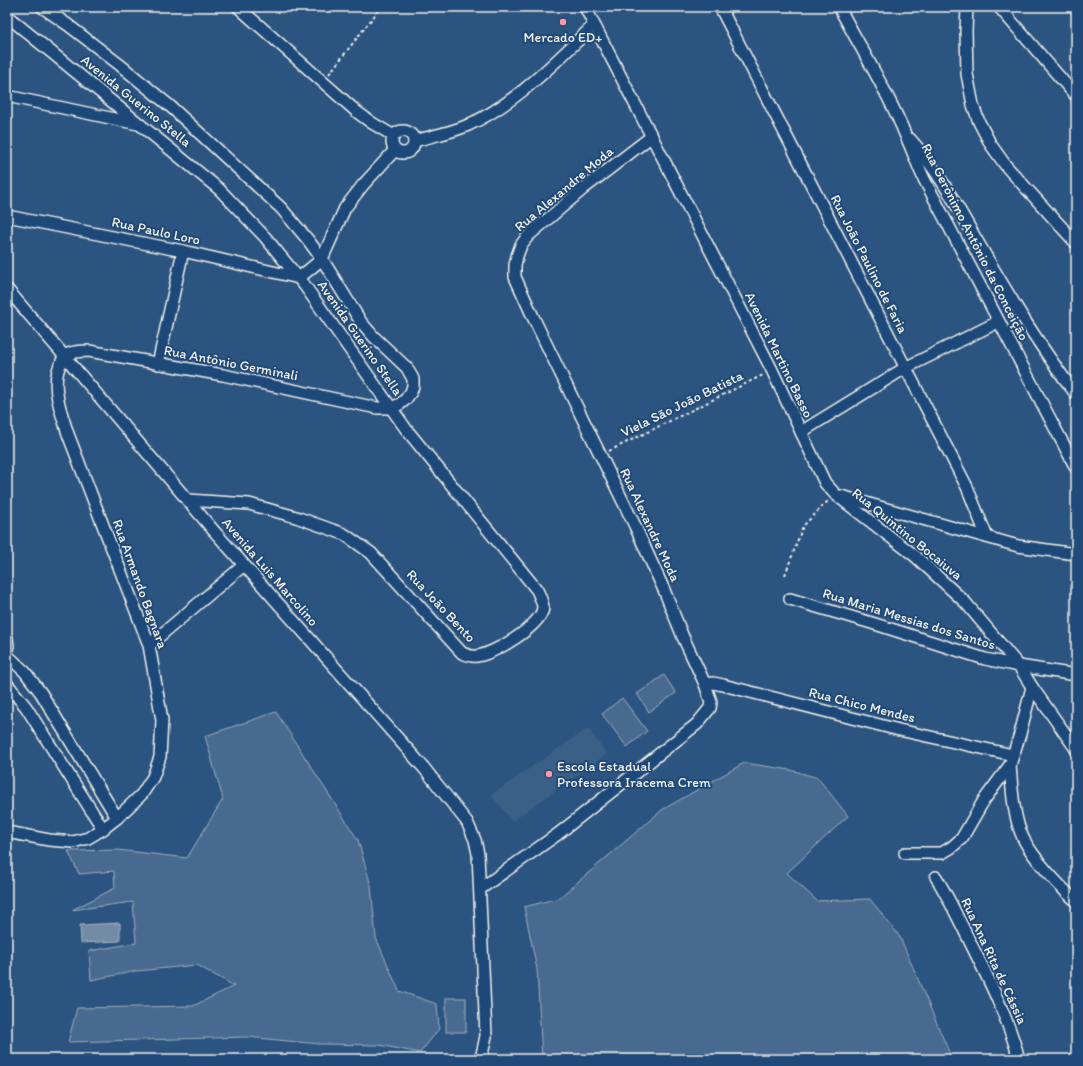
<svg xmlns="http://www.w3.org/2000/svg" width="1083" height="1066" viewBox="0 0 1083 1066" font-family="Itim,sans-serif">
  <rect width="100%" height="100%" fill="#2c5481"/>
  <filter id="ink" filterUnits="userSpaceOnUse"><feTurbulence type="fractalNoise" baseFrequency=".025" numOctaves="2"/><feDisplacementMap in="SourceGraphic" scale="8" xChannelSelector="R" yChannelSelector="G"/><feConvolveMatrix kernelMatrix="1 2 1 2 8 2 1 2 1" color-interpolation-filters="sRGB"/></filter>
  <g filter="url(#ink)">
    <path fill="#3b6088" d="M588 728 607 754 512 821 491 795Z"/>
    <g fill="#496b90" stroke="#9eaebc">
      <path d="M664 675 676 693 649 712 637 694Z"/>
      <path d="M622 698 647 731 627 747 602 714Z"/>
      <path d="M276 712 358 840 371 886 376 938 399 991 437 1004 439 1029 420 1053 379 1045 319 1044 247 1037 68 1042 77 1008 193 1006 234 986 197 965 137 971 91 980 89 951 136 943 133 902 72 910 115 888 114 871 79 874 68 851 118 850 187 858 223 799 205 736Z"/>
      <path d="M744 763 791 770 818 778 848 816 787 873 817 901 870 899 900 937 952 1059H542L537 969 524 907 559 898 662 810Z"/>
      <rect x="446" y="998" width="20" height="34"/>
    </g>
    <path fill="#738ca6" stroke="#a7b4c0" d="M120 923V941L81 943 80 925Z"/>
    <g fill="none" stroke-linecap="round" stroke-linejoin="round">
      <defs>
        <g id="minor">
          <path d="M238 7 357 112 372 123 394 136"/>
          <path d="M585 7 772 370 825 483 835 494 915 556 965 602 1019 666 1032 687 1076 749"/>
          <path d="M720 7 967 487 987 537"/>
          <path d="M839 7C861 49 887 90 905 134 912 149 917 164 924 179L1076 468"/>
          <path d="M967 7 966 31 967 74 973 105 979 122 991 145 1006 166 1076 243"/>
          <path d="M999 7 1076 96"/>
          <path d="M7 16 219 189 265 237 305 286 406 429 537 590C539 595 543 602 543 608 541 626 494 654 477 656 471 657 467 655 462 653L371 553 344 534 296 517 249 504 188 500"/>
          <path d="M7 96 138 124"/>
          <circle cx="403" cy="142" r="11"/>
          <path d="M910 139C940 172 960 212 983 251 1012 301 1041 349 1076 394"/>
          <path d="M414 141C431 136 450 133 466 126 516 104 555 62 593 26"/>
          <path d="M7 216 183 251 299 278 322 259 345 208 363 185 395 150"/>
          <path d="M7 289 214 531 424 768 467 822 475 840 478 854 486 1036 481 1059"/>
          <path d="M158 364 183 251"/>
          <path d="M801 432 905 368 998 322"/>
          <path d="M841 496 1018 546 1076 554"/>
          <path d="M790 599 875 624 985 659 1019 666 1076 675"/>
          <path d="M7 638 8 646 7 651"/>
          <path d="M149 645 244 565"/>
          <path d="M7 655 25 672 41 693 117 818"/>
          <path d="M7 684 26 707 103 829"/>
          <path d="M705 684 713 683 723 685 899 730 1013 755"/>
          <path d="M1010 765C1012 790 1013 815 1023 838 1033 858 1059 886 1076 901"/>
          <path d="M7 832 49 840 73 842 88 838 103 829 117 818 142 794 153 777 160 757 162 720 149 645 68 434C61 412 49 383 62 361 63 359 63 357 65 356 71 351 82 351 89 351L223 375 377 408H392L400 404 406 399 411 392 413 386V379L407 368 374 337 361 322 322 259 308 240 281 208 171 107 120 65 68 25 42 7"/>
          <path d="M905 853H942L952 847 962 838 984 800 1010 765 1020 734 1032 687"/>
          <path d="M936 877C951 902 963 928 976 954 993 988 1009 1022 1019 1059"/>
          <path d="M480 889 558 834 697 724 710 708 711 702 705 684 683 637 664 590 635 526 534 319 515 277V265L517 256 521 245 528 236 583 189 652 136"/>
        </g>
      </defs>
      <use href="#minor" stroke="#f4f1e8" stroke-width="14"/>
      <g stroke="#f4f1e8" stroke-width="2" stroke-dasharray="3 3" stroke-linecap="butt">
        <path d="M329 74 381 7"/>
        <path d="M609 451 763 375"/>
        <path d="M785 575 803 526 828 501"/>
      </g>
      <use href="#minor" stroke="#1f4a7a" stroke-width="11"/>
    </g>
  </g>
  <g fill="#ff9aa2" stroke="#1f4a7a" stroke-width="1.5">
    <circle cx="563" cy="22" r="4"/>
    <circle cx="549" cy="774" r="4"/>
  </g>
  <g text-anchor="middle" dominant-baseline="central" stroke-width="4" stroke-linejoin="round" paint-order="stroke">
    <g font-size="14" fill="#f4f1e8" stroke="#1f4a7a">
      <text x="563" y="37">Mercado ED+</text>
      <text x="557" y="766" text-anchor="start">Escola Estadual<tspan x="557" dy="16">Professora Iracema Crem</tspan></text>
    </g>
    <g font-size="14" fill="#f4f1e8" stroke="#1f4a7a">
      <text transform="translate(136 101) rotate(39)">Avenida Guerino Stella</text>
      <text transform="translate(564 189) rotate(-40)">Rua Alexandre Moda</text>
      <text transform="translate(156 231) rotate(12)">Rua Paulo Loro</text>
      <text transform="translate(975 242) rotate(63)">Rua Gerônimo Antônio da Conceição</text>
      <text transform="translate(869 264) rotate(63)">Rua João Paulino de Faria</text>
      <text transform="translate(360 338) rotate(55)">Avenida Guerino Stella</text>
      <text transform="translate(779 355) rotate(64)">Avenida Martino Basso</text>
      <text transform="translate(231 363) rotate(11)">Rua Antônio Germinali</text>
      <text transform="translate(682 404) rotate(-26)">Viela São João Batista</text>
      <text transform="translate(650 525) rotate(65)">Rua Alexandre Moda</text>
      <text transform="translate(907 534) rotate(39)">Rua Quintino Bocaiuva</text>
      <text transform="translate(270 572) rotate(49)">Avenida Luis Marcolino</text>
      <text transform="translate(140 584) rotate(70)">Rua Armando Bagnara</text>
      <text transform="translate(441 606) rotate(47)">Rua João Bento</text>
      <text transform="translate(909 619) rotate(17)">Rua Maria Messias dos Santos</text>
      <text transform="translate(862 705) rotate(14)">Rua Chico Mendes</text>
      <text transform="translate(994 961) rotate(65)">Rua Ana Rita de Cássia</text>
    </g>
  </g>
  <rect width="1083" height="1066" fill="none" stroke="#1f4a7a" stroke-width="24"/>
  <rect x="12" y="12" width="1059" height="1042" fill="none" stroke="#f4f1e8" stroke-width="1.5" filter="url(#ink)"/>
</svg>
